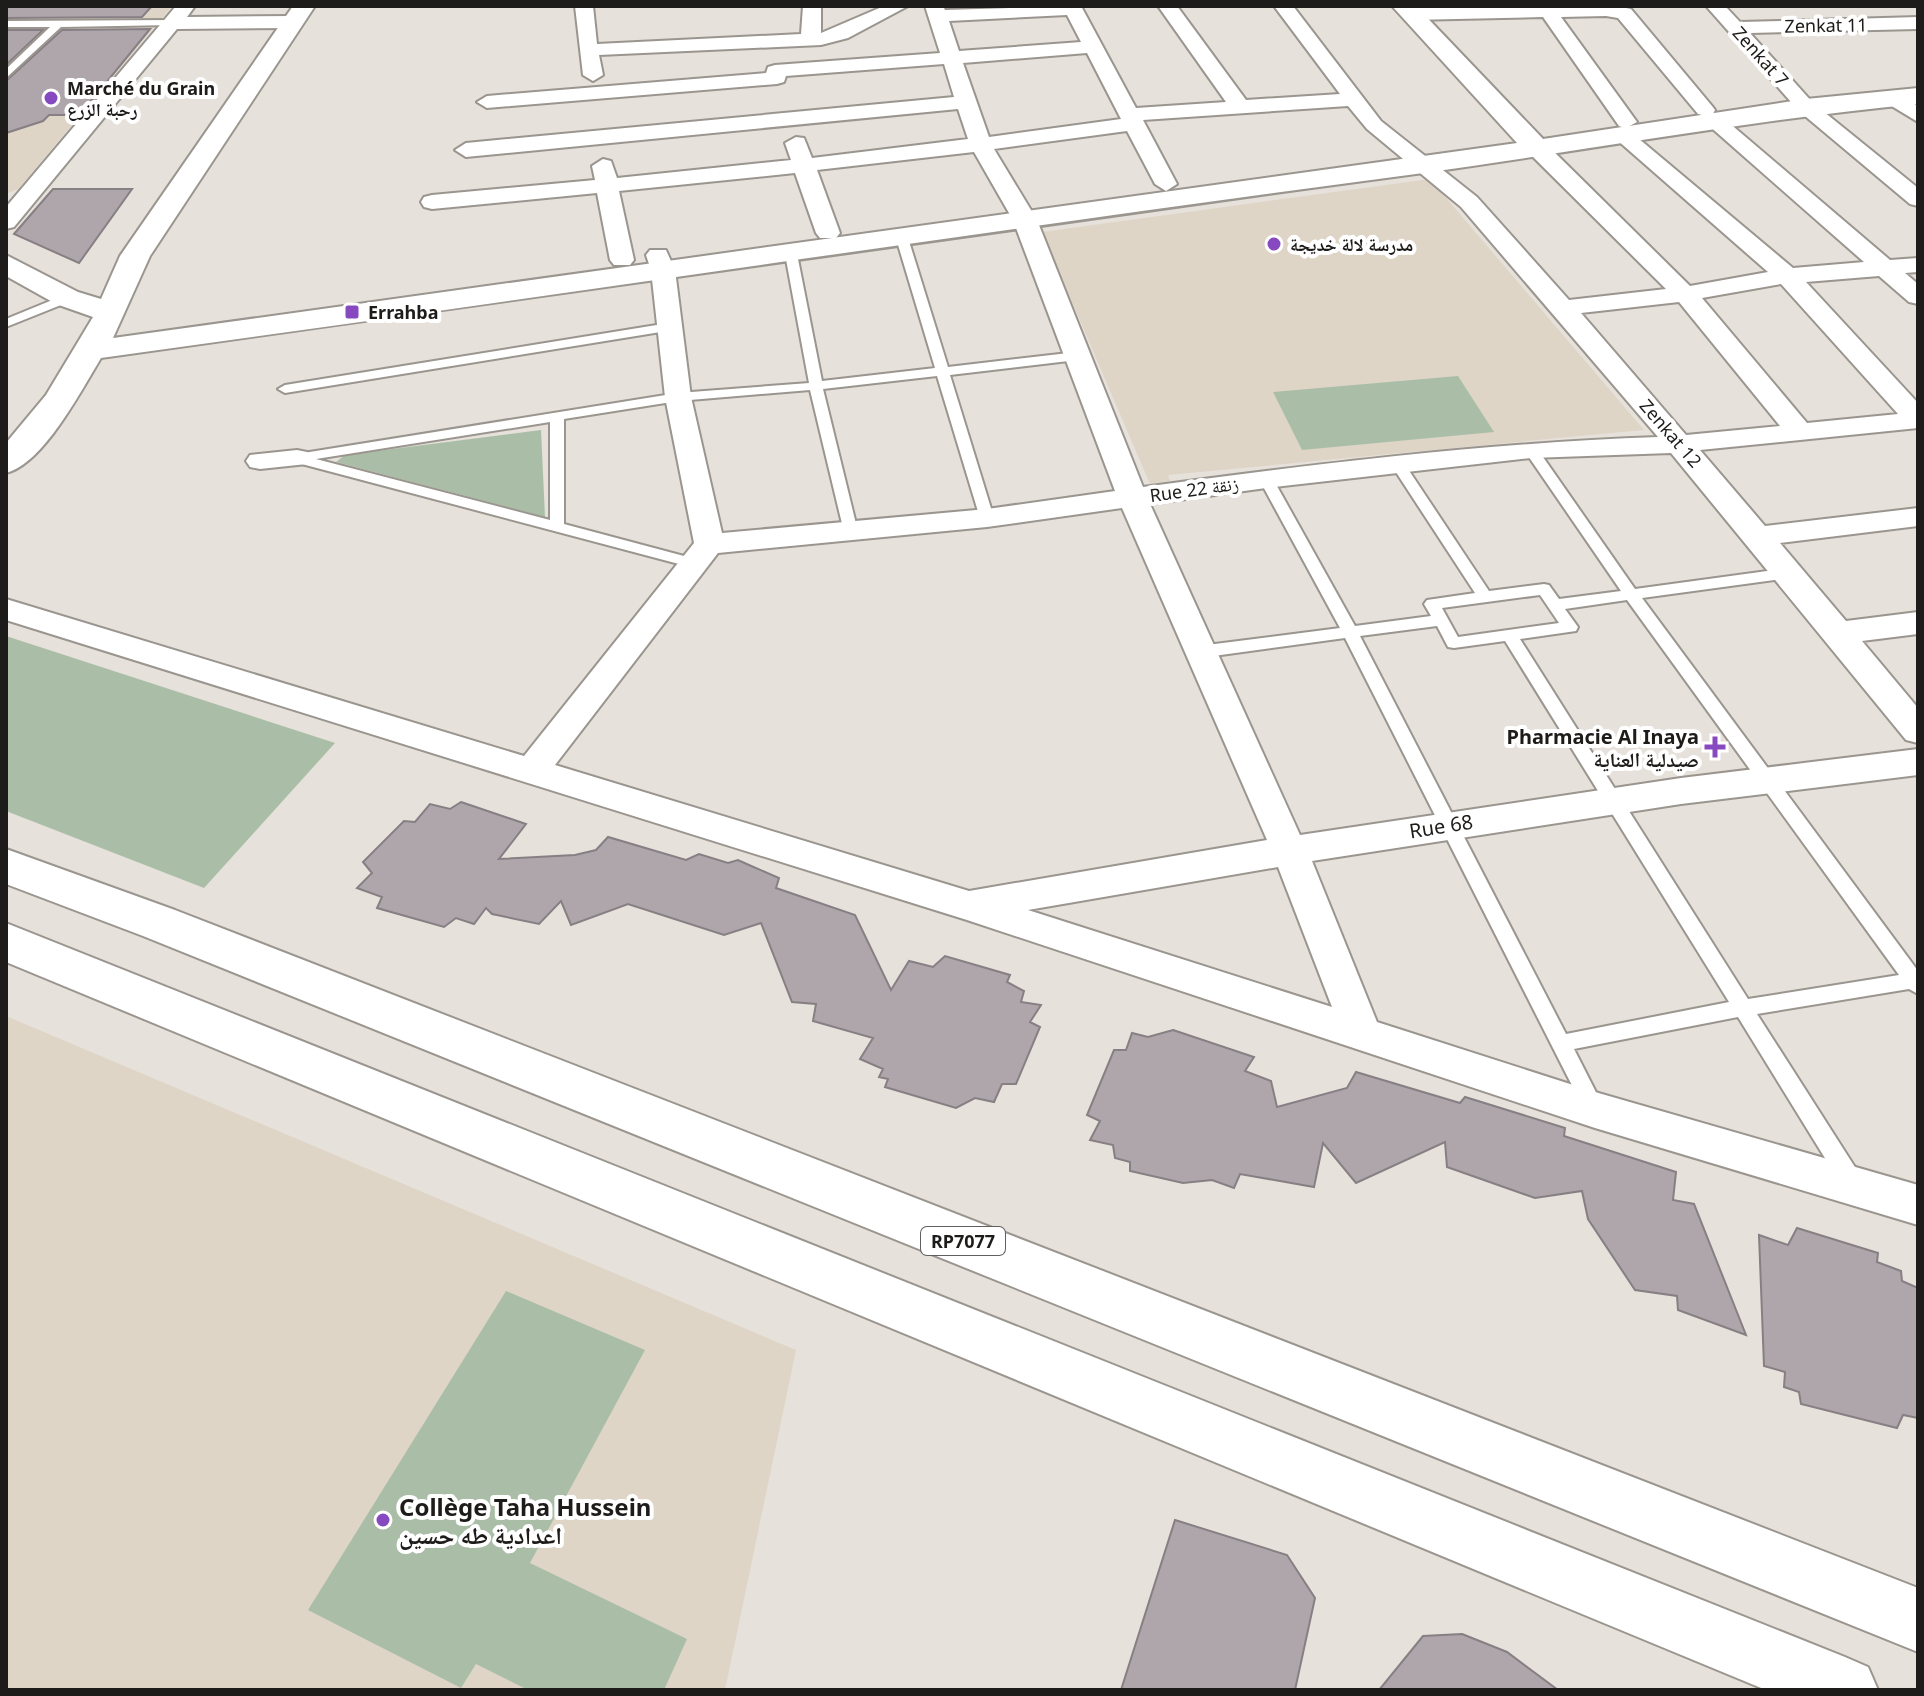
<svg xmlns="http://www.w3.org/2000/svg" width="1924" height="1696" viewBox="0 0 1924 1696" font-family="'Noto Sans','Noto Naskh Arabic',sans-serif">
  <rect width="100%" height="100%" fill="#e6e1da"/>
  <g fill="#ded5c7">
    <path d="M6 6H172L18 189 6 194Z"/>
    <path d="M1430 179 1644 430 1168 475 1170 481 1150 484 1042 232Z"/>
    <path d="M6 1016 796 1350 725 1690H6Z"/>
  </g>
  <g fill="#aabea7">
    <path d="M1458 376 1494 432 1302 450 1273 392Z"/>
    <path d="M541 430 545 517 336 462 345 455Z"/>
    <path d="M6 636 335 743 204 888 6 811Z"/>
    <path d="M506 1291 645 1350 530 1563 687 1639 664 1690H528L476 1664 461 1688 308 1610Z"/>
  </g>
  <g fill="#aea6aa" stroke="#867f83" stroke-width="2">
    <path d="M6 6H152L142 17 6 18Z"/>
    <path d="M150 29 83 111 68 115H49L43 121 6 133V81L62 30Z"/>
    <path d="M6 30H43L6 65Z"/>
    <path d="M53 189H132L79 263 14 234Z"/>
    <path d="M461 802 526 824 499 859 575 855 596 850 608 837 686 860 699 854 728 863 738 860 749 865 779 878 776 888 855 915 891 990 909 961 933 967 945 956 1010 975 1007 982 1024 991 1021 1002 1041 1005 1030 1022 1040 1027 1016 1084H1002L994 1102 975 1098 956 1108 885 1087 888 1079 879 1077 883 1069 860 1059 873 1038 813 1021 816 1004 792 1002 761 923 724 935 628 904 571 925 561 901 539 924 492 914 486 908 474 924 456 918 444 927 377 908 382 897 357 888 372 873 363 862 404 821 415 822 430 804 450 809Z"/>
    <path d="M1173 1030 1254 1057 1245 1071 1271 1081 1277 1107 1347 1088 1356 1072 1460 1103 1465 1097 1565 1128 1564 1136 1676 1172 1673 1200 1694 1204 1746 1335 1678 1310 1677 1296 1635 1290 1588 1219 1582 1191 1535 1198 1447 1167 1445 1142 1356 1183 1323 1143 1314 1187 1240 1174 1234 1188 1212 1180 1183 1183 1130 1171V1162L1115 1158 1113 1145 1090 1140 1100 1121 1087 1115 1114 1050H1126L1132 1033 1148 1037Z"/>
    <path d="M1797 1228 1878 1253 1877 1262 1901 1271 1902 1281 1918 1288V1418L1903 1415 1897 1428 1801 1404 1799 1392 1784 1387 1785 1372 1764 1366 1759 1235 1788 1245Z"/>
    <path d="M1175 1520 1287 1555 1315 1598 1295 1690H1121Z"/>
    <path d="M1462 1634 1507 1652 1558 1690H1379L1423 1636Z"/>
  </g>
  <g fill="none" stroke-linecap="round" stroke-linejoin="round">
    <defs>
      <g id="lane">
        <path d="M171 20 176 23 174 25 61 27 6 78V69L50 27H6V21Z"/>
        <path d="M902 234 908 238 948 367 1077 352 1083 356 1077 360 950 375 994 518 992 521 987 523 980 518 937 376 823 389 858 532 851 537 844 532 810 390 678 401 564 419V524L699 560 702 563 694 568 298 463 290 458 297 454 678 393 809 383 785 254 791 250 797 254 822 381 935 368 896 238ZM550 422V520L316 459Z"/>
        <path d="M67 294 73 298 71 301 6 327V319Z"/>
        <path d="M669 323 675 327 673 330 285 393 278 389 285 385Z"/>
        <path d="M1531 446 1536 447 1635 589 1789 568 1797 573 1789 578 1642 598 1918 971V994L1909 989 1757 1014 1860 1175 1863 1182 1860 1189 1852 1192 1844 1189 1738 1017 1574 1049 1605 1110 1602 1117 1595 1119 1588 1117 1345 638 1199 658 1191 652 1199 646 1340 628 1259 479 1266 475 1273 479 1355 626 1431 616 1424 604 1427 600 1475 593 1392 466 1399 462 1404 463 1489 591 1544 584 1549 585 1559 599 1621 591 1524 450ZM1540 595 1559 623 1458 637 1442 608ZM1627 600 1899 975 1748 999 1520 639 1576 631 1578 627 1565 609ZM1437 626 1448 647 1454 648 1505 641 1729 1002 1566 1034 1360 636Z"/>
      </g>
      <g id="street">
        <path d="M176 6H195L187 17 292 16 302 22 292 28 177 29 14 227 6 229V207Z"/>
        <path d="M575 6H593L597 44 801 34 803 6H821V33L884 6H908L848 38 821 45 599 55 603 75 593 81 583 75Z"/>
        <path d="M925 6H943L945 10 1081 6 1136 108 1226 102 1158 6H1177L1246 100 1340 94 1274 6H1293L1381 121 1477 197 1569 300 1666 289 1528 152 1525 147 1528 142H1544L1690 286 1768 272 1616 139 1613 134 1624 128 1619 126 1543 17 1411 20 1402 14 1411 8 1616 6 1631 9 1712 106 1715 110 1713 114 1721 116 1890 260 1918 258V272L1905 273 1918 284V304L1909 302 1879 276 1806 282 1918 403V428L1700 450 1765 526 1918 508V526L1780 543 1846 621 1918 612V634L1862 641 1918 708V743L1906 740 1671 453 1531 458 1266 488 1150 504 1300 835 1681 778 1918 749V775L1681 804 1312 861 1377 1022 1595 1092 1918 1185V1225L1595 1128 967 920 6 620V599L524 756 694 543 665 397 651 270 646 255 650 250H666L675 270 691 397 722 533 987 509 1115 491 1013 220 974 152 817 170 840 233 836 238H820L816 233 795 173 619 191 634 260 630 265H614L610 260 597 193 432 209 424 207 421 202 424 197 432 195 595 180 592 166 603 159 611 161 617 178 791 160 785 143 796 137 804 138 812 158 968 139 958 109 466 157 455 150 466 143 954 97 944 64 786 76 784 82 777 84 487 108 477 102 487 96 766 73 768 67 775 65 940 53ZM1067 15 1081 42 959 51 949 21ZM1606 16 1618 18 1698 114 1706 116 1703 120 1707 124 1864 262 1793 268 1626 128 1637 122 1561 17ZM1087 53 1121 119 989 137 963 63ZM1348 106 1367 129 1461 207 1658 437C1485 443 1314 464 1143 487L1037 220 994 149 1127 131 1155 184 1166 191 1177 184 1143 120ZM1781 284 1898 414 1807 423 1702 298ZM1679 302 1780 426 1686 435 1581 313ZM1122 508 1267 840 969 891 555 765 718 553 987 527ZM1278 867 1332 1007 1028 910Z"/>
        <path d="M1706 6H1725L1740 22 1918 17V29L1750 33 1813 103 1918 188V206L1910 204 1799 111Z"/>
        <path d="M1892 92 1918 106V122L1885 102 1882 98Z"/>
        <path d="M297 450 307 452 311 458 307 464 260 469 250 467 246 461 250 455Z"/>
      </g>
      <path id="secondary" d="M293 6H315L150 256 113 338 1517 143 1392 6H1416L1543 139 1806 99 1918 88V104C1750 120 1583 151 1416 174 977 232 539 298 101 358 81 391 43 464 6 473V443L46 395 93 317 56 304 6 276V255L78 292 101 299 120 256Z"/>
      <g id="primary">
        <path d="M6 849 175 910 1918 1588V1652L143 936 6 884Z"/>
        <path d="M6 923 1845 1657 1868 1667 1878 1690H1766L6 962Z"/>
      </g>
    </defs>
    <use href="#lane" stroke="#9a958e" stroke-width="4"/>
    <use href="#street" stroke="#9a958e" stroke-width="4"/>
    <use href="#secondary" stroke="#9a958e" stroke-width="4"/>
    <use href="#primary" stroke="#9a958e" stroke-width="4"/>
    <use href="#lane" fill="#fff" fill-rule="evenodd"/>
    <use href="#street" fill="#fff" fill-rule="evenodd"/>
    <use href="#secondary" fill="#fff" fill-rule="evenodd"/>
    <use href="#primary" fill="#fff" fill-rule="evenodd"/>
  </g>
  <g fill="#8749bf" stroke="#fff" stroke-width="3">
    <circle cx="51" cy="98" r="8"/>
    <circle cx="1274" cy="244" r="8"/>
    <rect x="344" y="304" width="16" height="16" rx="4"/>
    <path d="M1711 735h8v8h8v8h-8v8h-8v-8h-8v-8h8z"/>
    <circle cx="383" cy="1520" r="8"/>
  </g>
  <g text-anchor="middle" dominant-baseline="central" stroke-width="8" stroke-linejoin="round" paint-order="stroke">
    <g font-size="18" fill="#1e1c1a" stroke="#fff">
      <text transform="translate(1826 25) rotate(-1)">Zenkat 11</text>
      <text transform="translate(1761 56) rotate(48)">Zenkat 7</text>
      <text transform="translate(1671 433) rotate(49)">Zenkat 12</text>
      <text transform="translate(1194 489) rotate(-8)">Rue 22 زنقة</text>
    </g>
    <g font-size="18" font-weight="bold" fill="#1e1c1a" stroke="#fff" text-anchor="start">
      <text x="67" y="88">Marché du Grain<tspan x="67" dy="21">رحبة الزرع</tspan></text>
      <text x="1290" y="244">مدرسة لالة خديجة</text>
      <text x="368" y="312">Errahba</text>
    </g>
    <rect fill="#fff" stroke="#62605f" stroke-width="2" x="921" y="1227" width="84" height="28" rx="6"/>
    <g font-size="18" font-weight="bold" fill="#1e1c1a">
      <text x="963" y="1241">RP7077</text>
    </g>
    <g font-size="20" font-weight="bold" fill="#1e1c1a" stroke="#fff" text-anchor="end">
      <text x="1699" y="736">Pharmacie Al Inaya<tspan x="1699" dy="23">صيدلية العناية</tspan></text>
    </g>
    <g font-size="20" fill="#1e1c1a" stroke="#fff">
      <text transform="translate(1441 826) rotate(-9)">Rue 68</text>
    </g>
    <g font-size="24" font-weight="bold" fill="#1e1c1a" stroke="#fff" text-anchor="start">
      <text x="399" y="1506">Collège Taha Hussein<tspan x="399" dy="28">اعدادية طه حسين</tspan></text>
    </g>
  </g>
  <rect width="1924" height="1696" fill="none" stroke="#1e1c1a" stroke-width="16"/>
</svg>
